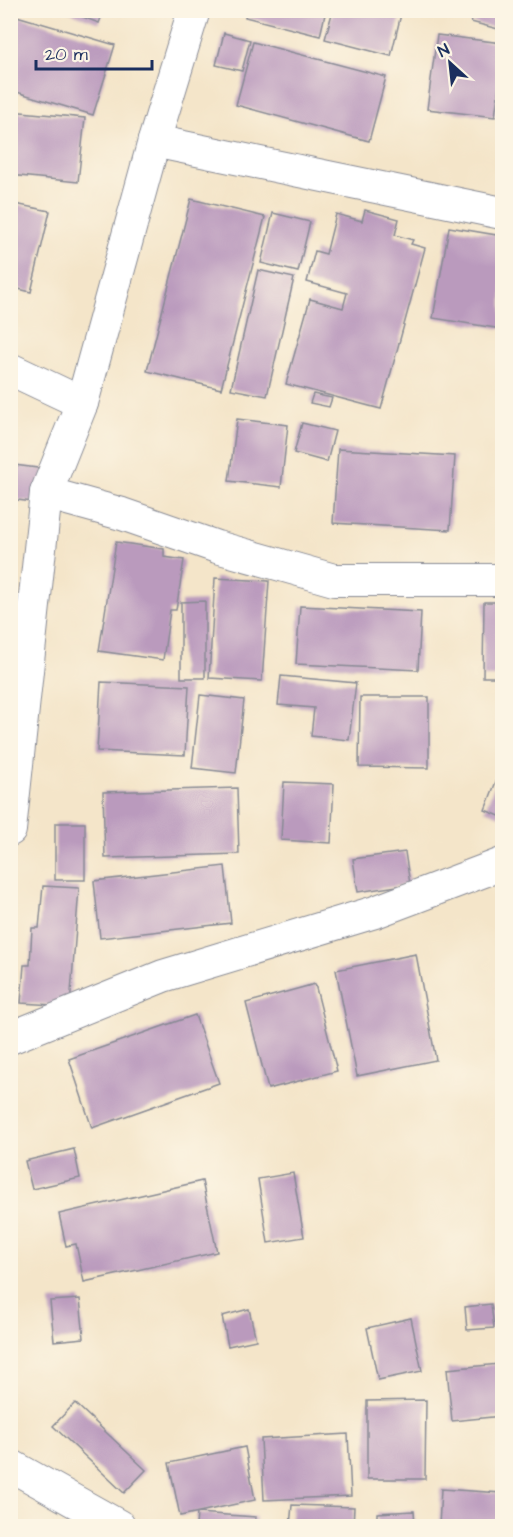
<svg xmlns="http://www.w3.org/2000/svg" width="513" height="1537" viewBox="0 0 513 1537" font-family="'Architects Daughter',sans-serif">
  <rect width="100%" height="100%" fill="#fcf5e5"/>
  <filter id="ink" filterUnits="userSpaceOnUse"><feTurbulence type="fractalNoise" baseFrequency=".0167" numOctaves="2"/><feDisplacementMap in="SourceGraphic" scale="12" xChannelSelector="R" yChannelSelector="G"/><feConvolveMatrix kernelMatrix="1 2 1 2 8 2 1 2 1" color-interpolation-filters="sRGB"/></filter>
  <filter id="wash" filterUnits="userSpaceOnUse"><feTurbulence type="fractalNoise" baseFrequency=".008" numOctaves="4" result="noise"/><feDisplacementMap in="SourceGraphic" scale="24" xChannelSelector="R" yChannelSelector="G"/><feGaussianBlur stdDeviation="1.35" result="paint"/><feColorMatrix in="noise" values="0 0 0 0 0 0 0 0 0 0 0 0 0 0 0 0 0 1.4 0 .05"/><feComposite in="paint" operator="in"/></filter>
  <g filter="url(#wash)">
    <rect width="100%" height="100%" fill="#f4e5c9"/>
    <g id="blocks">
      <g fill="#ba9abd">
        <path d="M64 10H104L99 23Z"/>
        <path d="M246 10H326L320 36 245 17Z"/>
        <path d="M333 10H402L391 56 325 39Z"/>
        <path d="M475 10H502V30L471 22Z"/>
        <path d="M10 14 115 45 93 115 10 90Z"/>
        <path d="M224 33 250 40 242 71 216 65Z"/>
        <path d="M437 35 502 43V61L495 117 427 109Z"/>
        <path d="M253 42 386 77 369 141 236 105Z"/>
        <path d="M10 111 85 118 78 182 10 175Z"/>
        <path d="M191 199 265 217 221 389 147 371Z"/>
        <path d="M10 203 50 211 31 292 10 287Z"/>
        <path d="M365 210 399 219 395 235 413 240 411 244 425 248 381 409 286 384 310 299 343 308 347 293 307 282 315 251 326 254 336 214 362 221Z"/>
        <path d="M273 213 310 222 298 272 261 263Z"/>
        <path d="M449 227 502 236V329L433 318Z"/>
        <path d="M258 270 294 278 267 396 231 389Z"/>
        <path d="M313 394 332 398 329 407 310 403Z"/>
        <path d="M237 419 288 425 281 487 229 481Z"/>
        <path d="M302 423 335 431 327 462 294 453Z"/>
        <path d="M338 449 455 456 450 530 333 523Z"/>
        <path d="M14 465 45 469 40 503 10 499Z"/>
        <path d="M116 542 164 549V557L184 560 176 610H170L163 660 99 651Z"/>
        <path d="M215 578 269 581 262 681 209 678Z"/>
        <path d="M205 601V678H181V602Z"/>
        <path d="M484 602H502V677H483Z"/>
        <path d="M300 606 421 612 418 670 296 664Z"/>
        <path d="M281 676 356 683 349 740 311 736 314 708 278 705Z"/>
        <path d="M101 682 189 686 185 755 97 751Z"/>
        <path d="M200 695 244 700 236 773 192 768Z"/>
        <path d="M360 697H429V768L359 767Z"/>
        <path d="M502 766V817L485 810Z"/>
        <path d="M284 782 334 784 331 843 281 840Z"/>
        <path d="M237 788 239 854 105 858 103 792Z"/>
        <rect x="55" y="823" width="30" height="57"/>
        <path d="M405 852 410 884 358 892 353 859Z"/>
        <path d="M225 866 231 923 100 938 94 881Z"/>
        <path d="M43 886 79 888 70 1006 21 1003 24 965H30L32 928H39Z"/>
        <path d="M416 954 436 1060 357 1076 336 970Z"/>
        <path d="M315 984 337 1071 268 1089 246 1003Z"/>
        <path d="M195 1015 219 1083 92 1128 69 1059Z"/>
        <path d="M74 1149 80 1178 32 1189 25 1161Z"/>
        <path d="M293 1173 304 1237 268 1243 258 1179Z"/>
        <path d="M202 1181 217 1252 84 1282 76 1244 66 1246 59 1214Z"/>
        <path d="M80 1299 84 1338 54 1341 50 1301Z"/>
        <path d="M491 1304 494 1328 467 1330 465 1307Z"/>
        <path d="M249 1309 256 1340 228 1346 222 1316Z"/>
        <path d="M411 1318 422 1371 378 1380 367 1328Z"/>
        <path d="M499 1364 502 1416 452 1421 447 1369Z"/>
        <path d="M426 1400 425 1479H367V1401Z"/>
        <path d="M75 1403 146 1470 124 1493 53 1426Z"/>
        <path d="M348 1434 351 1496 264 1500 261 1439Z"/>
        <path d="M245 1447 255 1500 180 1516 169 1463Z"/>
        <path d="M441 1489 502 1493V1526H439Z"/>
        <path d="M292 1505 354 1507 353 1526H290Z"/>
        <path d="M414 1511 415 1526H377V1513Z"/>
        <path d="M197 1513 256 1517 255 1526H196Z"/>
      </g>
    </g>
  </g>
  <g filter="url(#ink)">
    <use href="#blocks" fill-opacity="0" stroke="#888a94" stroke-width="1.5"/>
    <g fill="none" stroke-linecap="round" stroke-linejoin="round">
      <defs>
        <g id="minor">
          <path d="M154 141 502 213"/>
          <path d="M10 369 82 403"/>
          <path d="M46 493 122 514 217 547 334 580H502"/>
          <path d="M10 830 46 493 82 403 154 141 194 10"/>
          <path d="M10 1038 163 976 375 912 502 864"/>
          <path d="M10 1465 119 1526"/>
        </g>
      </defs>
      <use href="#minor" stroke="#888a94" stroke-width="34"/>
      <use href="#minor" stroke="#fff" stroke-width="32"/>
    </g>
  </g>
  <rect width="513" height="1537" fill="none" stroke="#fcf5e5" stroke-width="36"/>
  <g transform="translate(450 63) rotate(333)" stroke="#fcf5e5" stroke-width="4.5" paint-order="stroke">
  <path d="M0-4.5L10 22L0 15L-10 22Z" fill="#1b2f5e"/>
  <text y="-9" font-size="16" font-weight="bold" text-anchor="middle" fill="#1b2f5e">N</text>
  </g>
  <path d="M36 60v9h116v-9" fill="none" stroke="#1b2f5e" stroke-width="3"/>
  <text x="45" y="60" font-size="18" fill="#1b2f5e" stroke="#fcf5e5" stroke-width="4.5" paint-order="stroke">20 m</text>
</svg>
